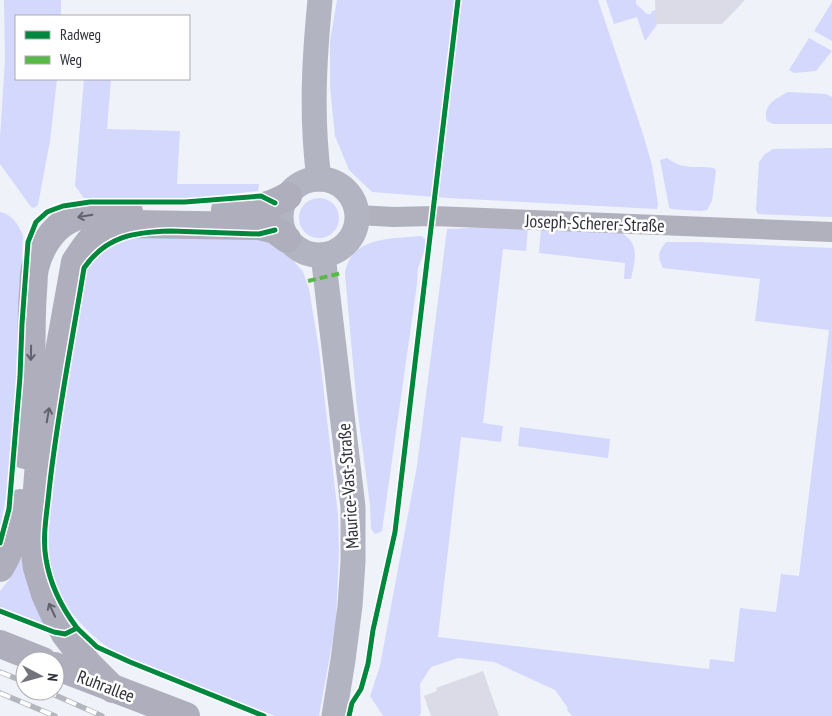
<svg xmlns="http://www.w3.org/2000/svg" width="832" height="716" viewBox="0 0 832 716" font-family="'PT Sans Narrow',sans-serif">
  <rect width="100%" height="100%" fill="#f0f2fa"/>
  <g fill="#d3d8fc">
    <path d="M4 0H61V16H16V79H57L50 141 38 205 34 208 31 207 0 164V138L5 59Z"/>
    <path d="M337 0H598L643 134 652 165 658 204 657 209 448 198 372 192 349 170 335 136 330 86V41Z"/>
    <path d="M606 0H636V4L647 14H651L652 11 656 10V23L657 25 645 41 637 17 614 24Z"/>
    <path d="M832 2V41L814 31Z"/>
    <path d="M809 38 832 51 816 71 794 73 789 70Z"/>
    <path d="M84 79H111L107 129 180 131 177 184H259L258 191 191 198H84L75 186Z"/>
    <path d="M788 92 826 94 832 97V124H773L767 121C766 120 766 113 766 112 768 102 780 96 788 92Z"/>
    <path d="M832 148V217L758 214 756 210 759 162 765 154 773 149Z"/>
    <path d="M667 158C685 171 693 165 714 168L716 171 712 201 707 210 700 211 671 209 669 207 660 160Z"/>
    <circle cx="319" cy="218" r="20"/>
    <path d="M0 212C13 215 17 223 23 235L17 383 6 497 0 527Z"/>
    <path d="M491 227 528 228 526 251 503 249 483 423 503 426 501 442 461 437 438 637 709 669 710 659 734 662 740 608 776 612 781 574 799 576 829 330 755 321 760 279 663 268C657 257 658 252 666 242H697L832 248V716H572L567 710 568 708 555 690 494 662 458 658 431 667 420 684 421 713 419 716H383L370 696 380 666 417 466 447 229Z"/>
    <path d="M541 228 619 232C641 242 635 260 631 279H624L625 263 539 253Z"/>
    <path d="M155 234 258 236 276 243 292 259 303 272 309 289 319 350 338 515 339 552 336 622 319 716H275L125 657C118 652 109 649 102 643 78 624 56 597 49 567 45 550 48 530 49 513 54 449 67 385 78 322 80 309 84 271 90 262 106 242 131 238 155 234Z"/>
    <path d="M421 236 425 239V249L418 268 417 284 382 531 375 534 371 529 370 505 357 407 345 274C350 236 391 239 421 236Z"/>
    <path d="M520 427 610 439 608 458 518 446Z"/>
    <path d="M23 558 48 627 0 608V591L9 580 20 559Z"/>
  </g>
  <g fill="#dadbe6">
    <path d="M655 0H745L722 24H656Z"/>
    <path d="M483 671 499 716H431L424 696 437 691 436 688Z"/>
  </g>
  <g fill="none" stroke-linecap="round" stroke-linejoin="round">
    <path stroke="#b0b1bd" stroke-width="20" d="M357 215 394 217 433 216 832 232"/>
    <g stroke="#b3b4c1" stroke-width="25">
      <path d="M319 179C311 118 314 61 320 0"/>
      <circle cx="319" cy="217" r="38"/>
      <path d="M323 255 353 507V562L350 606 343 660 334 716"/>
    </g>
    <g stroke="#aeaebc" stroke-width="28">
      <path d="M225 210C251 209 265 209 288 196"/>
      <path d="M25 455C27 428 30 399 31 371 32 345 31 318 33 291 34 284 33 276 35 268 39 250 52 228 69 220 85 211 111 212 129 212"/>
      <path d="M0 568C14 545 16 529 20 503"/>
      <path d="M0 644 43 661"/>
      <path d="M55 666 186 716"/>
      <path d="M113 689 88 664 65 634 54 614 45 594 37 568 33 539 39 463 75 262C94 233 98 228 133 224L259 226 275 230 287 239"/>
    </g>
    <defs>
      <g id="rail">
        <path d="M0 672 25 682"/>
        <path d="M46 691 102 716"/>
        <path d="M0 693 55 716"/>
      </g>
    </defs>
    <use href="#rail" stroke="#b4b6be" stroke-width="5.5"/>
    <use href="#rail" stroke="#fff" stroke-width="4" stroke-dasharray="11" stroke-linecap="butt"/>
    <path stroke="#58b947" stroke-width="4" stroke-dasharray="8 4" stroke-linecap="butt" d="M308 281 342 273"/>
    <defs>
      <g id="cycleway">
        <path d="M0 543 9 509 20 377 22 324 28 242 36 222 47 212 52 210 63 206 90 202H185L261 196 275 203"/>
        <path d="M0 611 54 632 65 634 77 628 97 647 130 662 264 716"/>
        <path d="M77 628C62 608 50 584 46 559 42 537 47 513 49 491 57 416 72 342 84 268 106 236 134 232 171 231L259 234 275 230"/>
        <path d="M349 716 352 703 361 689 368 664 373 630 395 532 458 0"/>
      </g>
    </defs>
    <use href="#cycleway" stroke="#fff" stroke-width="8"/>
    <use href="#cycleway" stroke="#00873e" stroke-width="5"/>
  </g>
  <defs><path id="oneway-shaft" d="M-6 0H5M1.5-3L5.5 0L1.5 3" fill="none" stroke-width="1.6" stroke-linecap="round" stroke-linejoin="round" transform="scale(1.25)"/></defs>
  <g stroke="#61626e">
    <use href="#oneway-shaft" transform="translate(85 216) rotate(170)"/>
    <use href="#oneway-shaft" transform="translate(31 353) rotate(91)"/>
    <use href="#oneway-shaft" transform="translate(48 415) rotate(-80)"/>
    <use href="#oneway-shaft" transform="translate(52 610) rotate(-115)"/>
  </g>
  <g text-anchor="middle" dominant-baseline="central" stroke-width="5" stroke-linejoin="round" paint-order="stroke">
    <g font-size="18" fill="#2e2f3a" stroke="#fff">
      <text transform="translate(595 223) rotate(2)">Joseph-Scherer-Straße</text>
      <text transform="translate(348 486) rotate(-94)">Maurice-Vast-Straße</text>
      <text transform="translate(106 686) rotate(21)">Ruhrallee</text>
    </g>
  </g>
  <rect x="15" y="15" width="175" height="65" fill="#ffffff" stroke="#abacb0"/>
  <rect x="25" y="31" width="25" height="8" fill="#00873e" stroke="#abacb0"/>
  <text x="60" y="40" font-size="15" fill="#2e2f3a">Radweg</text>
  <rect x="25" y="56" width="25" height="8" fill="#58b947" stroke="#abacb0"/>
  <text x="60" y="65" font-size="15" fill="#2e2f3a">Weg</text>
  <g transform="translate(40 676) rotate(96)"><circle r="24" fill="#ffffff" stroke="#abacb0"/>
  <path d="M0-4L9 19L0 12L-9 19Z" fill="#72737d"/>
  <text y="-8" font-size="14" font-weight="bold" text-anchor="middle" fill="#2e2f3a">N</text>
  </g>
</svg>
